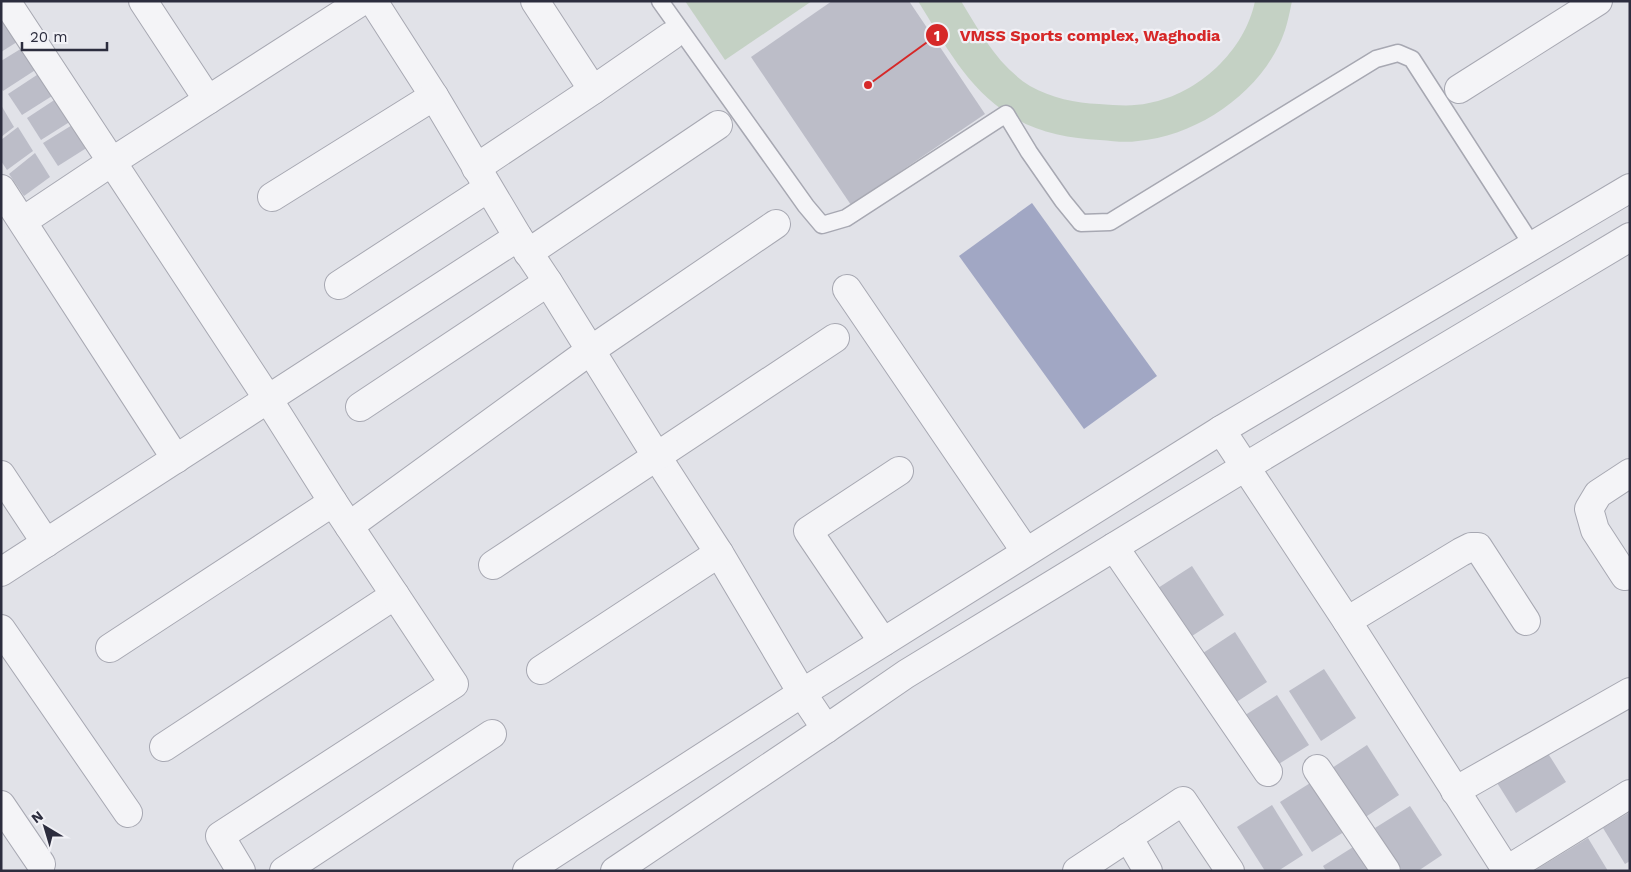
<svg xmlns="http://www.w3.org/2000/svg" width="1631" height="872" viewBox="0 0 1631 872" font-family="'Work Sans',sans-serif">
  <rect width="100%" height="100%" fill="#e1e2e8"/>
  <g fill="#c4d1c4">
    <path d="M685 1H812L725 60Z"/>
    <path d="M918 1H961C980 32 998 66 1030 86 1052 98 1075 103 1099 104 1116 105 1131 107 1149 103 1198 94 1245 51 1255 1H1292C1289 16 1286 31 1279 45 1254 97 1195 136 1138 141 1125 143 1113 141 1100 140 1068 138 1037 133 1010 115 967 88 944 43 918 1Z"/>
  </g>
  <path fill="#a1a7c4" d="M1032 203 1157 376 1084 429 959 256Z"/>
  <g fill="#bcbdc8">
    <path d="M832 1H909L985 114 851 205 751 57Z"/>
    <path d="M11 15 25 37 1 52V21Z"/>
    <path d="M27 45 40 67 3 91 1 88V61Z"/>
    <path d="M46 69 60 91 22 115 8 94Z"/>
    <path d="M65 93 79 116 41 140 27 118Z"/>
    <path d="M1 105 14 127 1 137Z"/>
    <path d="M82 119 96 142 58 166 43 143Z"/>
    <path d="M18 127 33 151 7 170 1 161V140Z"/>
    <path d="M35 153 50 177 24 196 9 174Z"/>
    <path d="M1192 566 1224 615 1189 638 1158 588Z"/>
    <path d="M1235 632 1267 682 1232 705 1200 655Z"/>
    <path d="M1324 669 1356 718 1321 741 1289 691Z"/>
    <path d="M1277 695 1309 745 1274 767 1242 717Z"/>
    <path d="M1367 745 1399 795 1364 818 1332 768Z"/>
    <path d="M1544 747 1566 782 1516 813 1494 778Z"/>
    <path d="M1315 780 1347 830 1312 852 1280 802Z"/>
    <path d="M1272 805 1303 855 1278 871H1265L1237 827Z"/>
    <path d="M1410 806 1442 855 1418 871H1402L1375 828Z"/>
    <path d="M1630 812V861L1625 864 1603 828Z"/>
    <path d="M1588 838 1608 871H1538L1537 869Z"/>
    <path d="M1358 844 1375 871H1326L1323 866Z"/>
  </g>
  <g fill="none" stroke-linecap="round" stroke-linejoin="round">
    <defs>
      <path id="service" d="M660 1 806 206 822 225 846 218 1006 114 1029 152 1063 201 1081 223 1110 222 1376 59 1398 53 1412 59 1532 245"/>
      <g id="minor">
        <path d="M6 1 268 399 333 502 395 595 164 747"/>
        <path d="M143 1 208 100"/>
        <path d="M373 1 434 96 518 237 548 282 657 457 719 553 802 693 826 729"/>
        <path d="M535 1 593 90"/>
        <path d="M1459 89 1598 1"/>
        <path d="M476 168 593 90 671 36"/>
        <path d="M1 189 176 459"/>
        <path d="M272 197 434 96"/>
        <path d="M23 221 113 161 362 1"/>
        <path d="M528 253 718 125"/>
        <path d="M339 285 488 188"/>
        <path d="M847 289 1026 552"/>
        <path d="M360 407 548 282"/>
        <path d="M1221 430 1347 621 1507 871"/>
        <path d="M1 475 46 543"/>
        <path d="M349 526 591 350 776 224"/>
        <path d="M1114 547 1268 772"/>
        <path d="M493 565 835 338"/>
        <path d="M1 572 518 237"/>
        <path d="M1625 576 1595 530 1589 509 1598 494 1630 473"/>
        <path d="M1347 621 1461 552 1471 547H1478L1526 621"/>
        <path d="M1 629 128 813"/>
        <path d="M883 642 808 531 899 471"/>
        <path d="M110 648 333 502"/>
        <path d="M541 670 719 553"/>
        <path d="M1317 769 1386 871"/>
        <path d="M1455 791 1630 692"/>
        <path d="M1 805 41 864"/>
        <path d="M1128 837 1148 871"/>
        <path d="M1507 870 1630 794"/>
        <path d="M241 871 220 836 454 684 395 595"/>
        <path d="M284 871 492 734"/>
        <path d="M1077 871 1183 801 1230 871"/>
      </g>
      <g id="tertiary">
        <path d="M527 871 802 693 1221 430 1630 188"/>
        <path d="M615 871 826 729 906 674 1245 467 1630 237"/>
      </g>
    </defs>
    <use href="#service" stroke="#a7a8b2" stroke-width="19"/>
    <use href="#minor" stroke="#a7a8b2" stroke-width="30"/>
    <use href="#tertiary" stroke="#a7a8b2" stroke-width="30"/>
    <use href="#service" stroke="#f4f4f7" stroke-width="16"/>
    <use href="#minor" stroke="#f4f4f7" stroke-width="28"/>
    <use href="#tertiary" stroke="#f4f4f7" stroke-width="28"/>
  </g>
  <path fill="none" stroke="#d62828" stroke-width="2" d="M868 85L937 35"/>
  <g fill="#d62828" stroke="#f1f1f6" stroke-width="2">
    <circle cx="868" cy="85" r="5"/>
    <circle cx="937" cy="35" r="12"/>
  </g>
  <g font-size="15" text-anchor="middle" font-weight="bold" fill="#fff">
    <text x="937" y="41">1</text>
  </g>
  <g font-size="16" text-anchor="middle" font-weight="bold" fill="#d62828" stroke="#f1f1f6" stroke-width="4.5" stroke-linejoin="round" paint-order="stroke">
    <text x="1090" y="41">VMSS Sports complex, Waghodia</text>
  </g>
  <rect width="1631" height="872" fill="none" stroke="#2c2d3e" stroke-width="5"/>
  <g transform="translate(45 827) rotate(322)" stroke="#f1f1f6" stroke-width="4" paint-order="stroke">
  <path d="M0-4L9 19L0 12L-9 19Z" fill="#2c2d3e"/>
  <text y="-8" font-size="14" font-weight="bold" text-anchor="middle" fill="#2c2d3e">N</text>
  </g>
  <path d="M22 42v8h85v-8" fill="none" stroke="#2c2d3e" stroke-width="2.5"/>
  <text x="30" y="42" font-size="15" fill="#2c2d3e" stroke="#f1f1f6" stroke-width="4" paint-order="stroke">20 m</text>
</svg>
